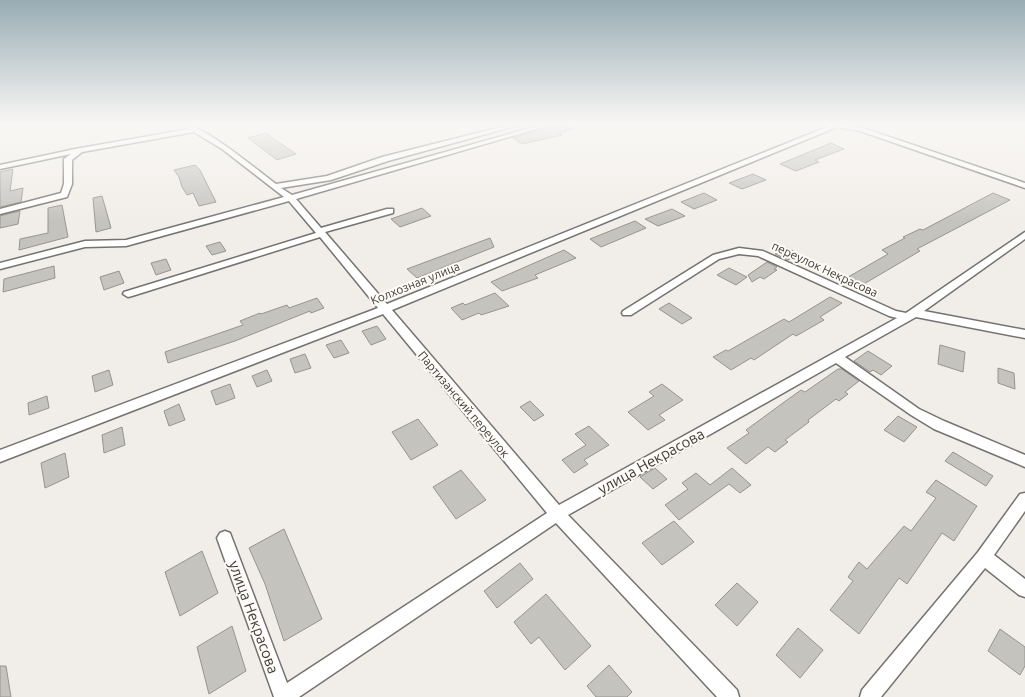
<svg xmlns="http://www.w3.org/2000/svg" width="1025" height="697" viewBox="0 0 1025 697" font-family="Ubuntu,sans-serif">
  <rect width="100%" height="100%" fill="#f1eee9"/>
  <g fill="#c5c3be" stroke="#96948f">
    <path d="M552 125H573L574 129 559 133 562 135 522 144 513 138 551 127Z"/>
    <path d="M266 133 277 141 296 154 277 160 248 138Z"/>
    <path d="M831 143 844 149 815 160 819 162 796 171 780 164Z"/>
    <path d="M195 165 200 170 216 202 199 206 193 193 187 195 182 187 179 177 174 170Z"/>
    <path d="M13 169 10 191 23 188 21 202 0 207V172Z"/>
    <path d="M753 174 766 180 742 189 729 183Z"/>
    <path d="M704 193 717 200 694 209 681 202Z"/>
    <path d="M993 193 1010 200 917 249 920 251 857 288 843 280 888 254 882 250 905 238 903 237 920 229 923 230Z"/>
    <path d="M102 196 111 228 96 232 93 198Z"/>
    <path d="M62 205 68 237 19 250 20 239 48 233V208Z"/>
    <path d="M422 208 431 216 400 227 391 219Z"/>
    <path d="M672 209 685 216 658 226 645 219Z"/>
    <path d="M20 211 18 224 0 228V216Z"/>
    <path d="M635 221 646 228 601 247 590 239Z"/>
    <path d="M490 238 494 247 417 278 407 269Z"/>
    <path d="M220 242 226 251 212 255 206 246Z"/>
    <path d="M787 248 799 254 788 260 775 254Z"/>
    <path d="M564 250 576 258 535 275 538 278 502 291 491 282Z"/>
    <path d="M166 259 171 270 156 275 151 263Z"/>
    <path d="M767 262 777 267 774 269 777 270 764 279 760 277 752 282 748 275Z"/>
    <path d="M54 266 55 278 3 292 4 279Z"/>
    <path d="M729 268 747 277 736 285 717 275Z"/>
    <path d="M119 271 124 283 104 290 100 277Z"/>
    <path d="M495 293 509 306 481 315 479 313 462 320 451 308 463 303 465 305Z"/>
    <path d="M830 297 842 303 820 317 824 320 796 336 793 334 754 360 751 358 731 370 713 357 726 350 728 351 784 319 789 322Z"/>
    <path d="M317 298 324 308 311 313 310 311 235 341 168 363 165 352 243 325 240 321 260 313 261 314 287 305 289 308Z"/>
    <path d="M669 303 692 318 682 324 659 309Z"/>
    <path d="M377 326 386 339 371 345 362 331Z"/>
    <path d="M341 340 349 353 334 358 326 345Z"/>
    <path d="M940 345 965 352 963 372 938 364Z"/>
    <path d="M868 351 892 366 881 375 873 370 870 372 854 361Z"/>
    <path d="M305 354 311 368 295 373 290 359Z"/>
    <path d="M998 368 1014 373 1015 389 998 383Z"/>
    <path d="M838 369H842L859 381 845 392 848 394 839 401 836 399 808 420 809 422 785 440 788 442 775 452 768 447 746 464 727 448 749 433 746 430 787 400 801 390 805 392Z"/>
    <path d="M109 370 113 385 95 392 92 376Z"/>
    <path d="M267 370 272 381 257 387 252 376Z"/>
    <path d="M230 384 235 398 216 405 211 391Z"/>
    <path d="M662 384 683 400 659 415 665 420 648 430 628 412 654 396 649 392Z"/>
    <path d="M47 396 49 408 29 415 28 403Z"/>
    <path d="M530 401 544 415 534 421 520 407Z"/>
    <path d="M179 404 185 420 169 426 164 411Z"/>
    <path d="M898 416 917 427 904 442 884 430Z"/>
    <path d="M418 419 438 445 411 460 392 432Z"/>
    <path d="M589 426 609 445 584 460 588 464 574 473 562 460 586 445 575 434Z"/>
    <path d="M122 427 125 445 104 453 102 435Z"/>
    <path d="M953 452 993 476 986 486 945 461Z"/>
    <path d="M65 453 69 477 45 488 41 463Z"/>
    <path d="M655 468 667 479 653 489 640 477Z"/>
    <path d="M732 468 751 485 740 493 729 484 679 520 665 505 688 489 682 483 696 473 710 485Z"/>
    <path d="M461 470 486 500 456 519 433 487Z"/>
    <path d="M936 480 977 506 954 541 942 533 907 584 899 578 859 634 830 610 853 581 848 577 859 562 867 569 904 526 911 531 936 498 926 492Z"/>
    <path d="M674 521 694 542 662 565 642 543Z"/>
    <path d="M284 529 322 619 284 641 265 584 249 548Z"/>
    <path d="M202 551 218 593 180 616 165 572Z"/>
    <path d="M520 563 533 579 497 608 484 591Z"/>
    <path d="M737 583 758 602 737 626 715 605Z"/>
    <path d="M546 594 591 646 565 670 539 637 531 644 514 622Z"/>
    <path d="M232 626 246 671 209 694 197 647Z"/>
    <path d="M798 628 823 650 800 678 776 655Z"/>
    <path d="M1000 629 1025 647V666L1020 675 988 651Z"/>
    <path d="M609 665 632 692 627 697H596L587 686Z"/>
    <path d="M0 666H6L11 697H0Z"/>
  </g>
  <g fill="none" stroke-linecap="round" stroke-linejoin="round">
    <defs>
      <g id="street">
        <path d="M184 125C203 124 258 171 276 184L327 176 382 157 509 125H519L388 161 331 180 281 188 292 195 541 125H550L296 199 321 228 387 209H393V213L325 232 387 304 832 125 863 128 1025 183V188L860 131 837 127 392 310 559 505 897 318 889 316 758 256 739 254 719 259 631 315H623L622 313 623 311 713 255 739 248 763 251 896 311 906 313 1025 232V239L924 311 1025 330V338L916 317 845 357 919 409 944 421 1025 455V467L934 429 911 415 836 363 568 515 737 690 739 697H717L556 523 299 697H274L217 538 220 533 225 531 230 533 287 683 547 513 383 314 0 462V450L378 308 320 237 132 296 128 297 123 294 124 292 316 233 289 201 126 246 85 247 0 269V263L85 241 126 240 284 197 222 149 194 132 82 152 72 160V184L67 197 0 214V209L61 193 64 184V159L71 154 0 169V165L75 149 189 129Z"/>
        <path d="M1025 493V511L994 555 1025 579V597L1019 595 985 568 881 697H860L862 690 978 552 1020 494Z"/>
      </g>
    </defs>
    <use href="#street" stroke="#75736f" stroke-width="3"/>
    <use href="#street" fill="#fff" fill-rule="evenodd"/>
  </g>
  <linearGradient id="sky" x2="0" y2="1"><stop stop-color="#98acb4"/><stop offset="0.56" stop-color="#f9f7f5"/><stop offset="1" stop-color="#f9f7f5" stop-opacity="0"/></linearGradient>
  <rect width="1025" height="222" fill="url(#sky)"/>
  <g text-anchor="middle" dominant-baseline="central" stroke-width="4" stroke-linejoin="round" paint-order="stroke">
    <g font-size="12" fill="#3c3b39" stroke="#fefbf6">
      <text transform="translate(825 269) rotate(25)">переулок Некрасова</text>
      <text transform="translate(415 283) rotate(-22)">Колхозная улица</text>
      <text transform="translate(464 404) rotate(50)">Партизанский переулок</text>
    </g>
    <g font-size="15" fill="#3c3b39" stroke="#fefbf6">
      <text transform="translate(651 461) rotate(-29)">улица Некрасова</text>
      <text transform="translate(254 617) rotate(70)">улица Некрасова</text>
    </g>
  </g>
</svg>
